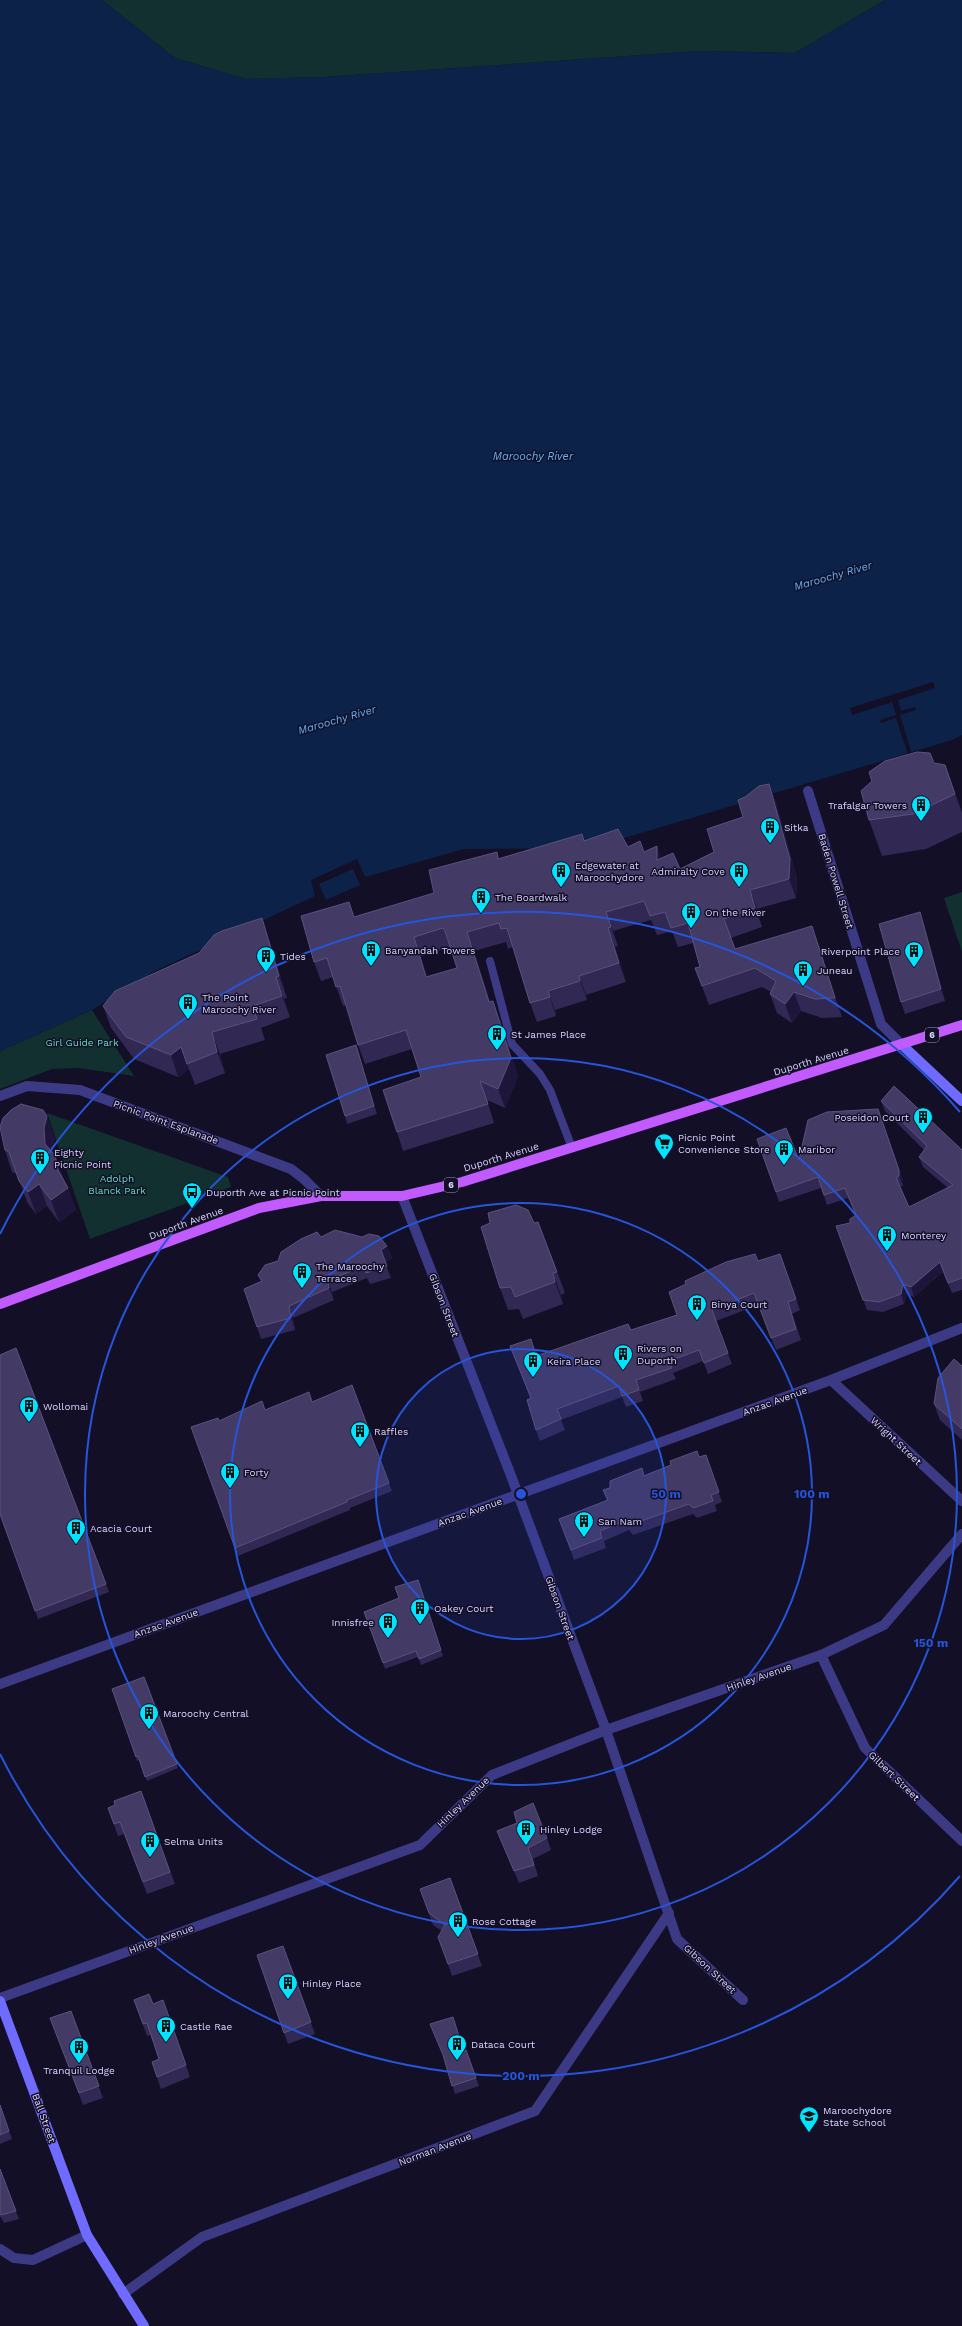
<svg xmlns="http://www.w3.org/2000/svg" width="962" height="2326" viewBox="0 0 962 2326" font-family="'Work Sans',sans-serif">
  <rect width="100%" height="100%" fill="#130f26"/>
  <g fill="#12302f">
    <path d="M102 0H885L795 53 700 51 324 77 246 79 175 58Z"/>
    <path d="M962 892V952L944 898Z"/>
    <path d="M92 1010 134 1076 79 1068 52 1069 0 1089V1051Z"/>
    <path d="M47 1113 228 1177 231 1187 90 1239Z"/>
  </g>
  <g fill="#0c2248">
    <path d="M0 0H102L175 58 246 79 324 77 700 51 795 53 885 0H962V735L952 740 591 848 464 849 365 877 357 859 311 880 315 896 155 971 92 1010 0 1051Z"/>
    <path d="M353 869 360 885 326 900 319 884Z"/>
  </g>
  <path fill="#130f26" d="M933 682 935 688 898 700 901 711 915 707 916 710 900 715 912 754 908 755 896 718 881 723 880 720 896 715 892 702 852 715 850 708Z"/>
  <g fill="none" stroke-linecap="round" stroke-linejoin="round">
    <path stroke="#3d3a85" stroke-width="8" d="M490 961 512 1044 540 1074 550 1090 572 1148"/>
    <g stroke="#3d3a85" stroke-width="10">
      <path d="M808 791 881 1024 901 1044"/>
      <path d="M0 1096 27 1086 80 1090 291 1169 304 1179 321 1196"/>
      <path d="M402 1196 510 1473 606 1730 677 1939 743 2000"/>
      <path d="M831 1380 962 1501"/>
      <path d="M821 1655 865 1748 962 1841"/>
      <path d="M0 1684 831 1380 962 1328"/>
      <path d="M0 1998 420 1845 492 1775 606 1730 821 1655 884 1625 962 1534"/>
      <path d="M0 2249 14 2258 33 2260 87 2235"/>
      <path d="M123 2294 202 2237 535 2111 669 1913"/>
    </g>
    <g stroke="#6f6bff" stroke-width="10">
      <path d="M901 1044 962 1101"/>
      <path d="M0 2001 87 2235 144 2326"/>
    </g>
    <path stroke="#c25bff" stroke-width="10" d="M0 1304 259 1208 321 1196H402L462 1182 962 1025"/>
  </g>
  <g fill="#312854" fill-rule="evenodd">
    <path d="M934 763 945 765 962 812V832L926 849 882 856 869 820Z"/>
    <path d="M769 784 776 803 797 878 796 898 757 909 762 927 731 938 735 949 819 945 842 1017 822 1018 801 1011 792 1023 777 1013 770 994 771 992 762 987 709 1005 695 968 700 967 693 943 678 947 672 931 657 935 651 920 613 931 618 946 615 947 626 982 586 995 587 1000 555 1010 556 1016 537 1022 530 1003 513 947 508 949 506 942 474 951 490 1002 500 1020 518 1077 505 1108 487 1100 494 1123 403 1151 397 1132 421 1077 412 1049 365 1064 358 1045 346 1005 343 1006 333 977 321 981 314 962 355 917 434 893 497 852 499 859 582 834 585 841 628 847 644 852 657 846 661 858 680 869 714 852 743 817 745 797ZM450 947 451 948 457 968 427 977 421 956Z"/>
    <path d="M920 912 924 924 945 1001 905 1014 901 1002Z"/>
    <path d="M269 940 287 998 284 999 290 1017 261 1028 265 1040 220 1054 225 1073 195 1085 189 1069 178 1077 134 1059 111 1028 103 1006Z"/>
    <path d="M358 1053 377 1114 347 1124 345 1116Z"/>
    <path d="M881 1101 962 1150V1290L952 1293 943 1272 914 1297 907 1294 904 1304 883 1312 867 1310 836 1226 850 1223 856 1215 848 1198 827 1205 821 1188 779 1202 757 1139 799 1160 878 1109 903 1180V1186L900 1187 909 1207 948 1188 923 1167 919 1157 924 1150 885 1111Z"/>
    <path d="M55 1138 52 1151 63 1177 64 1181 68 1188 76 1210 59 1222 47 1206 36 1214 27 1202 17 1174 12 1172 5 1150Z"/>
    <path d="M534 1223 549 1250 565 1293 561 1295 563 1304 523 1319 519 1309 508 1310 500 1288Z"/>
    <path d="M321 1237 387 1246 392 1258 385 1262 391 1278 370 1284 367 1278 332 1292 334 1300 293 1318 295 1330 261 1339 257 1327 261 1281 258 1275 278 1261Z"/>
    <path d="M780 1254 800 1310 792 1314 801 1340 776 1350 758 1305 716 1321 732 1364 708 1374 703 1361 673 1373 676 1379 640 1392 643 1401 626 1407 622 1397 561 1420 565 1430 540 1441 536 1430 531 1399 510 1346 531 1339 537 1356 631 1330 677 1315 758 1261Z"/>
    <path d="M16 1348 109 1592 38 1619 0 1514Z"/>
    <path d="M962 1366V1440L940 1420 934 1404Z"/>
    <path d="M352 1385 392 1491 350 1508V1510L238 1556 191 1427 265 1410 312 1402Z"/>
    <path d="M706 1455 722 1502 715 1505 717 1511 697 1518 693 1514 633 1535 629 1530 604 1541 606 1548 574 1560 559 1519 607 1501 603 1490 671 1465Z"/>
    <path d="M418 1580 443 1656 421 1665 418 1657 385 1669 364 1612 399 1598Z"/>
    <path d="M144 1677 178 1768 147 1781 140 1760 137 1761 112 1689Z"/>
    <path d="M141 1791 175 1884 147 1894 124 1834 118 1836 108 1808 115 1805Z"/>
    <path d="M497 1831 547 1838 551 1850 533 1859 538 1876 519 1883 502 1842Z"/>
    <path d="M450 1878 482 1966 452 1976 438 1937 442 1931 433 1925 420 1889Z"/>
    <path d="M283 1946 315 2034 288 2044 257 1955Z"/>
    <path d="M134 2000 153 2004 163 2000 190 2077 161 2089 157 2077 159 2059 151 2035 147 2036Z"/>
    <path d="M71 2011 103 2098 83 2105 50 2018Z"/>
    <path d="M453 2017 463 2047 466 2050 479 2086 455 2094 445 2059 430 2024Z"/>
    <path d="M0 2104 12 2139 0 2144Z"/>
    <path d="M0 2169 19 2219 4 2223 1 2217H0Z"/>
  </g>
  <g fill="#1d163a">
    <path d="M945 765 962 812V813L955 794Z"/>
    <path d="M769 784 776 803 797 878 796 898 789 879Z"/>
    <path d="M657 846 664 865 657 860Z"/>
    <path d="M750 890 757 909 762 927 755 908Z"/>
    <path d="M606 912 613 931 618 946 611 927Z"/>
    <path d="M920 912 924 924 945 1001 941 989Z"/>
    <path d="M262 918 269 940 287 998 279 976Z"/>
    <path d="M812 926 819 945 842 1017 835 998Z"/>
    <path d="M608 928 615 947 626 982 619 963Z"/>
    <path d="M467 932 474 951 495 1022 489 1002Z"/>
    <path d="M414 937 421 956 433 996 426 977Z"/>
    <path d="M579 976 586 995 587 1000 580 981Z"/>
    <path d="M276 977 284 999 290 1017 282 996Z"/>
    <path d="M548 991 555 1010 556 1016 550 997Z"/>
    <path d="M794 992 801 1011 792 1023 785 1004Z"/>
    <path d="M493 1001 500 1020 518 1077 505 1108 498 1089Z"/>
    <path d="M212 1032 220 1054 225 1073 217 1052Z"/>
    <path d="M181 1047 189 1069 178 1077 171 1055Z"/>
    <path d="M878 1109 903 1180V1186L899 1176Z"/>
    <path d="M47 1116 55 1138 52 1149 53 1165 45 1144 44 1128Z"/>
    <path d="M55 1155 63 1177 65 1190 68 1188 76 1210 59 1222 51 1200 58 1170Z"/>
    <path d="M39 1184 47 1206 36 1214 28 1192Z"/>
    <path d="M387 1246 392 1258 385 1262 391 1278 381 1250Z"/>
    <path d="M940 1262 943 1272 914 1297 911 1287Z"/>
    <path d="M553 1273 561 1295 563 1304 555 1282Z"/>
    <path d="M328 1281 332 1292 334 1300 329 1288Z"/>
    <path d="M903 1284 907 1294 904 1304 901 1294Z"/>
    <path d="M289 1306 293 1318 295 1330 291 1318Z"/>
    <path d="M531 1339 535 1350 540 1367 536 1356Z"/>
  </g>
  <g fill="#433a66" stroke="#5a527e" fill-rule="evenodd">
    <path d="M917 752 930 753 934 763 945 765 955 794 913 814 869 820 861 791 872 781 869 772 885 761Z"/>
    <path d="M769 784 790 859 789 879 750 890 755 908 724 919 735 949 812 926 835 998 815 999 794 992 785 1004 770 994 776 981 755 968 702 986 695 968 700 967 688 923 671 928 665 912 650 916 644 901 606 912 611 927 608 928 619 963 579 976 580 981 548 991 550 997 530 1003 507 928 501 929 499 923 467 932 489 1002 493 1001 511 1058 498 1089 480 1081 488 1104 397 1132 383 1090 421 1077 406 1030 358 1045 340 986 336 987 327 958 314 962 301 916 349 902 354 917 434 893 429 870 497 852 498 859 582 834 584 841 618 829 628 847 640 841 644 852 657 846V860L673 853 680 869 714 852 707 829 743 817 738 800 745 797 759 786ZM443 928 445 931 457 968 426 977 414 937Z"/>
    <path d="M920 912 941 989 901 1002 879 924Z"/>
    <path d="M262 918 279 976 276 977 282 996 253 1006 257 1019 212 1032 217 1052 187 1064 181 1047 171 1055 126 1037 103 1006 115 991 199 953 214 935 222 931Z"/>
    <path d="M356 1045 374 1106 345 1116 326 1055Z"/>
    <path d="M894 1086 961 1149 962 1150V1278L948 1283 940 1262 911 1287 903 1284 901 1294 879 1302 863 1300 836 1226 850 1223V1219L856 1215 845 1188 824 1195 818 1177 776 1192 757 1139 786 1128 799 1160 808 1120 827 1112 878 1109 899 1170V1176L896 1178 909 1207 953 1185 919 1157 927 1146 881 1101Z"/>
    <path d="M21 1104 43 1110 47 1116 44 1128 45 1144 55 1155 58 1170 68 1188 51 1200 39 1184 28 1192 19 1181 9 1152 5 1150 0 1127 3 1118 11 1110Z"/>
    <path d="M516 1205 528 1210 534 1223 538 1222 557 1272 553 1273 555 1282 515 1297 511 1287 500 1288 481 1227 490 1223 488 1213Z"/>
    <path d="M335 1230 362 1237 369 1234 379 1236 387 1246 381 1250 387 1266 366 1273 363 1266 328 1281 329 1288 289 1306 291 1318 257 1327 244 1289 262 1281 258 1275 265 1265 278 1261 281 1252 301 1239 317 1232 321 1237Z"/>
    <path d="M755 1254 758 1261 780 1254 796 1299 788 1302 796 1329 771 1338 754 1293 712 1310 728 1353 704 1363 699 1350 669 1361 672 1368 636 1380 639 1390 622 1396 619 1386 557 1409 561 1419 536 1430 527 1400 531 1398 510 1346 531 1339 536 1356 628 1324 631 1330 677 1315 669 1292 686 1284 685 1281 726 1262Z"/>
    <path d="M16 1348 106 1584 35 1611 0 1514V1355Z"/>
    <path d="M954 1359 962 1366V1429L934 1404 938 1378Z"/>
    <path d="M352 1385 389 1483 347 1500V1502L235 1548 191 1427 218 1418 219 1421 262 1401 265 1410 309 1392 312 1402Z"/>
    <path d="M697 1451 699 1457 706 1455 719 1492 711 1495 713 1501 693 1508 689 1504 630 1525 626 1520 600 1531 602 1538 571 1550 559 1519 608 1500 603 1490 610 1488V1481L642 1468 644 1476 671 1465 670 1461Z"/>
    <path d="M418 1580 441 1650 419 1659 416 1651 383 1663 364 1612 399 1598 395 1587Z"/>
    <path d="M144 1677 177 1764 145 1777 138 1756 136 1757 112 1689Z"/>
    <path d="M141 1791 170 1872 143 1882 120 1822 114 1824 108 1808 115 1805 114 1801Z"/>
    <path d="M533 1803 547 1838 528 1848 534 1865 514 1871 497 1831 517 1823 514 1812Z"/>
    <path d="M450 1878 478 1954 448 1964 438 1937 445 1925 429 1913 420 1889Z"/>
    <path d="M283 1946 311 2022 284 2033 257 1955Z"/>
    <path d="M149 1994 153 2004 163 2000 186 2065 157 2077 152 2062 159 2059 147 2023 143 2024 134 2000Z"/>
    <path d="M71 2011 99 2086 79 2093 50 2018Z"/>
    <path d="M453 2017 462 2046 466 2050 476 2078 452 2086 443 2055 430 2024Z"/>
    <path d="M0 2105 9 2131 0 2135Z"/>
    <path d="M0 2169 16 2211 1 2215 0 2213Z"/>
  </g>
  <circle cx="521" cy="1494" r="145" fill="#2655da" fill-opacity=".12"/>
  <g fill="none" stroke="#2655da" stroke-width="2">
    <circle cx="521" cy="1494" r="145"/>
    <circle cx="521" cy="1494" r="291"/>
    <circle cx="521" cy="1494" r="436"/>
    <path d="M960 1876A582 582 0 0 1 0 1754M0 1234A582 582 0 0 1 960 1112"/>
  </g>
  <defs>
    <symbol id="building-pin" viewBox="-11 -11 22 30"><path d="M0 17L-7.5 6A9.5 9.5 0 1 1 7.5 6Z" fill="#00e5ff" stroke="#130f26"/><path d="M-4-6H4V6H1V3H-1V6H-4ZM-2.5-4.3h1.7v1.8h-1.7ZM.8-4.3h1.7v1.8H.8ZM-2.5-1h1.7V.8h-1.7ZM.8-1h1.7V.8H.8Z" fill="#111"/></symbol>
    <symbol id="supermarket-pin" viewBox="-11 -11 22 30"><path d="M0 17L-7.5 6A9.5 9.5 0 1 1 7.5 6Z" fill="#00e5ff" stroke="#130f26"/><path d="M-6-5.5h2.5l.6 2H6L4.5 2H-2.5L-4.4-4H-6ZM-1.5 3.2a1.3 1.3 0 1 0 .1 0ZM3 3.2a1.3 1.3 0 1 0 .1 0Z" fill="#111"/></symbol>
    <symbol id="bus-pin" viewBox="-11 -11 22 30"><path d="M0 17L-7.5 6A9.5 9.5 0 1 1 7.5 6Z" fill="#00e5ff" stroke="#130f26"/><path d="M-5-6H5V4H4V6H2V4H-2V6H-4V4H-5ZM-3.5-4V0h7V-4ZM-3.5 1.2v1.5H-2V1.2ZM2 1.2v1.5H3.5V1.2Z" fill="#111"/></symbol>
    <symbol id="school-pin" viewBox="-11 -11 22 30"><path d="M0 17L-7.5 6A9.5 9.5 0 1 1 7.5 6Z" fill="#00e5ff" stroke="#130f26"/><path d="M0-5L7-2L0 1L-7-2ZM-4 1L0 2.5L4 1V4Q0 6-4 4Z" fill="#111"/></symbol>
  </defs>
  <g fill-rule="evenodd">
    <use href="#building-pin" x="910" y="794" width="22" height="30"/>
    <use href="#building-pin" x="759" y="816" width="22" height="30"/>
    <use href="#building-pin" x="550" y="860" width="22" height="30"/>
    <use href="#building-pin" x="728" y="860" width="22" height="30"/>
    <use href="#building-pin" x="470" y="886" width="22" height="30"/>
    <use href="#building-pin" x="680" y="901" width="22" height="30"/>
    <use href="#building-pin" x="360" y="939" width="22" height="30"/>
    <use href="#building-pin" x="903" y="940" width="22" height="30"/>
    <use href="#building-pin" x="255" y="945" width="22" height="30"/>
    <use href="#building-pin" x="792" y="959" width="22" height="30"/>
    <use href="#building-pin" x="177" y="992" width="22" height="30"/>
    <use href="#building-pin" x="486" y="1023" width="22" height="30"/>
    <use href="#building-pin" x="912" y="1106" width="22" height="30"/>
    <use href="#supermarket-pin" x="653" y="1132" width="22" height="30"/>
    <use href="#building-pin" x="773" y="1138" width="22" height="30"/>
    <use href="#building-pin" x="29" y="1147" width="22" height="30"/>
    <use href="#bus-pin" x="181" y="1181" width="22" height="30"/>
    <use href="#building-pin" x="876" y="1224" width="22" height="30"/>
    <use href="#building-pin" x="291" y="1261" width="22" height="30"/>
    <use href="#building-pin" x="686" y="1293" width="22" height="30"/>
    <use href="#building-pin" x="612" y="1343" width="22" height="30"/>
    <use href="#building-pin" x="522" y="1350" width="22" height="30"/>
    <use href="#building-pin" x="18" y="1395" width="22" height="30"/>
    <use href="#building-pin" x="349" y="1420" width="22" height="30"/>
    <use href="#building-pin" x="219" y="1461" width="22" height="30"/>
    <use href="#building-pin" x="573" y="1510" width="22" height="30"/>
    <use href="#building-pin" x="65" y="1517" width="22" height="30"/>
    <use href="#building-pin" x="409" y="1597" width="22" height="30"/>
    <use href="#building-pin" x="377" y="1611" width="22" height="30"/>
    <use href="#building-pin" x="138" y="1702" width="22" height="30"/>
    <use href="#building-pin" x="515" y="1818" width="22" height="30"/>
    <use href="#building-pin" x="139" y="1830" width="22" height="30"/>
    <use href="#building-pin" x="447" y="1910" width="22" height="30"/>
    <use href="#building-pin" x="277" y="1972" width="22" height="30"/>
    <use href="#building-pin" x="155" y="2015" width="22" height="30"/>
    <use href="#building-pin" x="446" y="2033" width="22" height="30"/>
    <use href="#building-pin" x="68" y="2036" width="22" height="30"/>
    <use href="#school-pin" x="798" y="2105" width="22" height="30"/>
  </g>
  <g text-anchor="middle" dominant-baseline="central" stroke-width="3" stroke-linejoin="round" paint-order="stroke">
    <g fill="#130f26" stroke="#9e99be" stroke-width="1">
      <rect x="925" y="1028" width="14" height="14" rx="3"/>
      <rect x="444" y="1178" width="14" height="14" rx="3"/>
    </g>
    <g font-size="9" font-weight="bold" fill="#d9d4ff">
      <text x="932" y="1035">6</text>
      <text x="451" y="1185">6</text>
    </g>
    <g font-size="10" fill="#d9d4ff" stroke="#130f26" text-anchor="start">
      <text x="907" y="805" text-anchor="end">Trafalgar Towers</text>
      <text x="784" y="827">Sitka</text>
      <text x="575" y="865">Edgewater at<tspan x="575" dy="12">Maroochydore</tspan></text>
      <text x="725" y="871" text-anchor="end">Admiralty Cove</text>
      <text x="495" y="897">The Boardwalk</text>
      <text x="705" y="912">On the River</text>
      <text x="385" y="950">Banyandah Towers</text>
      <text x="900" y="951" text-anchor="end">Riverpoint Place</text>
      <text x="280" y="956">Tides</text>
      <text x="817" y="970">Juneau</text>
      <text x="202" y="997">The Point<tspan x="202" dy="12">Maroochy River</tspan></text>
      <text x="511" y="1034">St James Place</text>
      <text x="909" y="1117" text-anchor="end">Poseidon Court</text>
      <text x="678" y="1137">Picnic Point<tspan x="678" dy="12">Convenience Store</tspan></text>
      <text x="798" y="1149">Maribor</text>
      <text x="54" y="1152">Eighty<tspan x="54" dy="12">Picnic Point</tspan></text>
      <text x="206" y="1192">Duporth Ave at Picnic Point</text>
      <text x="901" y="1235">Monterey</text>
      <text x="316" y="1266">The Maroochy<tspan x="316" dy="12">Terraces</tspan></text>
      <text x="711" y="1304">Binya Court</text>
      <text x="637" y="1348">Rivers on<tspan x="637" dy="12">Duporth</tspan></text>
      <text x="547" y="1361">Keira Place</text>
      <text x="43" y="1406">Wollomai</text>
      <text x="374" y="1431">Raffles</text>
      <text x="244" y="1472">Forty</text>
      <text x="598" y="1521">San Nam</text>
      <text x="90" y="1528">Acacia Court</text>
      <text x="434" y="1608">Oakey Court</text>
      <text x="374" y="1622" text-anchor="end">Innisfree</text>
      <text x="163" y="1713">Maroochy Central</text>
      <text x="540" y="1829">Hinley Lodge</text>
      <text x="164" y="1841">Selma Units</text>
      <text x="472" y="1921">Rose Cottage</text>
      <text x="302" y="1983">Hinley Place</text>
      <text x="180" y="2026">Castle Rae</text>
      <text x="471" y="2044">Dataca Court</text>
      <text x="79" y="2070" text-anchor="middle">Tranquil Lodge</text>
      <text x="823" y="2110">Maroochydore<tspan x="823" dy="12">State School</tspan></text>
    </g>
    <g font-size="10" fill="#d9d4ff" stroke="#130f26">
      <text transform="translate(836 881) rotate(73)">Baden Powell Street</text>
      <text transform="translate(811 1061) rotate(-17)">Duporth Avenue</text>
      <text transform="translate(166 1122) rotate(20)">Picnic Point Esplanade</text>
      <text transform="translate(501 1157) rotate(-17)">Duporth Avenue</text>
      <text transform="translate(186 1223) rotate(-20)">Duporth Avenue</text>
      <text transform="translate(444 1305) rotate(69)">Gibson Street</text>
      <text transform="translate(775 1401) rotate(-20)">Anzac Avenue</text>
      <text transform="translate(896 1441) rotate(43)">Wright Street</text>
      <text transform="translate(470 1512) rotate(-20)">Anzac Avenue</text>
      <text transform="translate(560 1608) rotate(70)">Gibson Street</text>
      <text transform="translate(166 1623) rotate(-20)">Anzac Avenue</text>
      <text transform="translate(759 1677) rotate(-19)">Hinley Avenue</text>
      <text transform="translate(894 1776) rotate(44)">Gilbert Street</text>
      <text transform="translate(463 1802) rotate(-44)">Hinley Avenue</text>
      <text transform="translate(161 1939) rotate(-20)">Hinley Avenue</text>
      <text transform="translate(710 1969) rotate(43)">Gibson Street</text>
      <text transform="translate(44 2118) rotate(70)">Ball Street</text>
      <text transform="translate(435 2149) rotate(-21)">Norman Avenue</text>
    </g>
    <g font-size="10" fill="#5fe0c0" stroke="#130f26">
      <text x="82" y="1042">Girl Guide Park</text>
      <text x="117" y="1178">Adolph<tspan x="117" dy="12">Blanck Park</tspan></text>
    </g>
    <g font-size="11" font-style="italic" fill="#62b6ff" stroke="#130f26">
      <text x="533" y="456">Maroochy River</text>
      <text transform="translate(833 576) rotate(-16)">Maroochy River</text>
      <text transform="translate(337 720) rotate(-16)">Maroochy River</text>
    </g>
  </g>
  <circle cx="521" cy="1494" r="6" fill="#2655da" stroke="#130f26" stroke-width="2"/>
  <g font-size="12" text-anchor="middle" font-weight="bold" fill="#2655da" stroke="#130f26" stroke-width="3" stroke-linejoin="round" paint-order="stroke">
    <text x="666" y="1498">50 m</text>
    <text x="812" y="1498">100 m</text>
    <text x="931" y="1647">150 m</text>
    <text x="521" y="2080">200 m</text>
  </g>
</svg>
